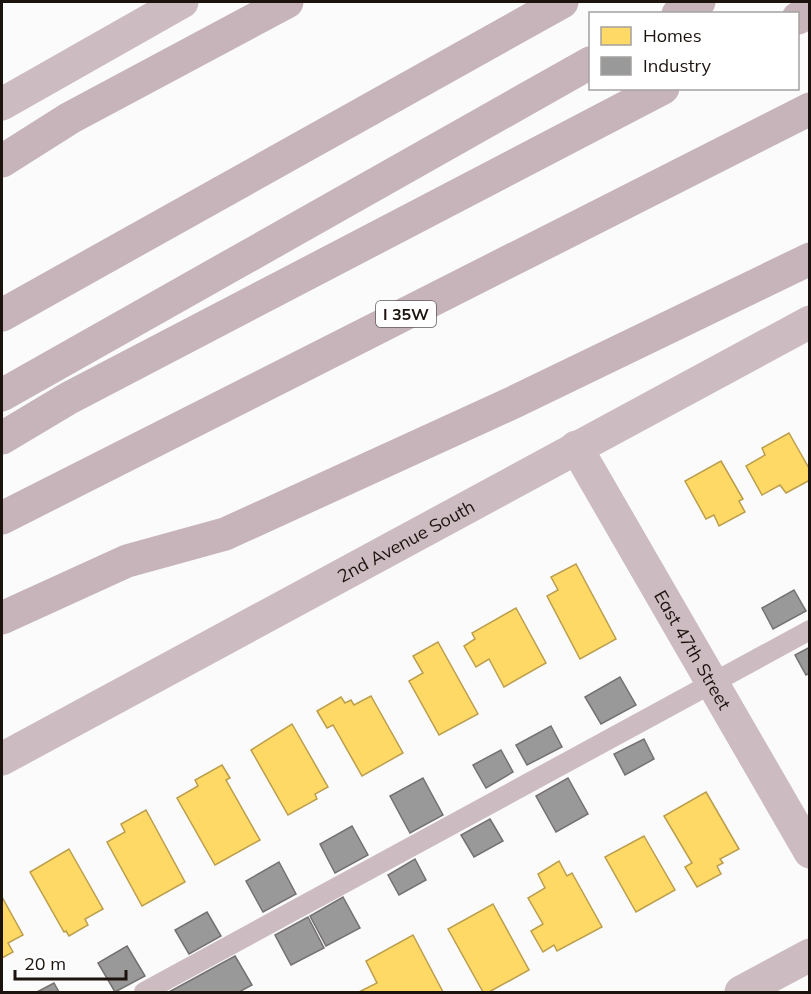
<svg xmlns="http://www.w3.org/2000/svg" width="811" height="994" viewBox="0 0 811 994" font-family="Mulish,sans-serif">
  <rect width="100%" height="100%" fill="#fbfbfb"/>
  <g fill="#ffd966" stroke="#bb9e4c" stroke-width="1.5">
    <path d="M789 433 810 470V480L786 493 780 485 762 495 746 466 765 455 762 448Z"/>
    <path d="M721 461 743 499 739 501 745 512 719 526 714 515 706 519 685 481Z"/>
    <path d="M576 564 616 639 580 659 547 596 558 590 551 577Z"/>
    <path d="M516 608 546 663 504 687 489 659 476 667 464 646 475 639 472 633Z"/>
    <path d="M438 642 478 714 439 735 409 681 423 673 413 656Z"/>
    <path d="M371 696 403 753 362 776 333 725 327 728 317 711 341 697 345 703 351 700 354 705Z"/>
    <path d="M292 724 328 787 315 794 317 799 288 815 251 750Z"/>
    <path d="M222 765 230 778 226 780 260 840 215 865 177 798 198 786 195 780Z"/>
    <path d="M706 792 739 849 720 859 723 863 717 866 721 874 697 887 685 867 692 863 664 816Z"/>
    <path d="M146 810 185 882 142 906 107 842 125 832 121 824Z"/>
    <path d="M644 836 675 890 636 912 605 857Z"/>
    <path d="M69 849 103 909 85 919 88 925 69 936 66 931 64 932 30 872Z"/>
    <path d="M559 861 567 876 572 873 602 927 557 951 554 945 543 952 531 931 543 924 528 898 545 888 538 874Z"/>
    <path d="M2 897 23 935 8 943 13 952 2 958Z"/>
    <path d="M493 904 529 970 489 992H483L448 929Z"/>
    <path d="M413 935 443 992H359L377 983 366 961Z"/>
  </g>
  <g fill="#999" stroke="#747170" stroke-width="1.5">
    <path d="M794 590 806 611 773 629 762 608Z"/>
    <path d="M810 647V673L806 675 795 655Z"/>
    <path d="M620 677 636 705 601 724 585 697Z"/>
    <path d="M551 726 562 747 527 765 516 745Z"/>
    <path d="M644 739 654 759 625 775 614 754Z"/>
    <path d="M501 750 513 772 486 788 473 765Z"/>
    <path d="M423 778 443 815 410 833 390 796Z"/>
    <path d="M568 778 588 814 556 832 536 796Z"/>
    <path d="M490 819 503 841 474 857 461 835Z"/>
    <path d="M352 826 368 855 335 873 320 844Z"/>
    <path d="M415 859 426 880 399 895 388 875Z"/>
    <path d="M279 862 296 894 263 912 246 881Z"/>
    <path d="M343 897 360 928 326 946 310 916Z"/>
    <path d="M207 912 221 936 189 954 175 930Z"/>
    <path d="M308 917 324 948 291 965 275 935Z"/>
    <path d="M127 946 145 976 115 992 98 963Z"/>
    <path d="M235 956 252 985 239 992H169Z"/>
    <path d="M54 983 59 992H37Z"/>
  </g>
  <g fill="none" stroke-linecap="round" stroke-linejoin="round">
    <path stroke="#ccbbc0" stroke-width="20" d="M144 992 810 630"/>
    <g stroke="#ccbbc0" stroke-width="33">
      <path d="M2 104 182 2"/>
      <path id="s1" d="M576 447 810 852"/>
      <path id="s2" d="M2 759 810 322"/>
      <path d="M741 992 810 955"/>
    </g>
    <g stroke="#c6b4ba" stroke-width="33">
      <path d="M678 14 699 2"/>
      <path d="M798 18 810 12"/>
      <path d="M2 161 70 118 287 2"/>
      <path d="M2 315 562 2"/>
      <path d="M2 395 590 63"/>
      <path d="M2 438 69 398 663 88"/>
      <path d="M2 518 810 109"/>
      <path d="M2 618 127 561 225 534 512 403 810 259"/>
    </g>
  </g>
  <g text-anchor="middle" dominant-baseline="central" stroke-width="6" stroke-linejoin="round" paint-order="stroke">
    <rect fill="#fff" stroke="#605a57" stroke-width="1.5" x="376" y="301" width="60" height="26" rx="4.5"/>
    <g font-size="16" font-weight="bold" fill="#1c130f">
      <text x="406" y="314">I 35W</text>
    </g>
    <g font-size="18" fill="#1c130f" stroke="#fff">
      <text stroke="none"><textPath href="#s2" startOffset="459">2nd Avenue South</textPath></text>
      <text stroke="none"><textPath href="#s1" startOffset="234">East 47th Street</textPath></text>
    </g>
  </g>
  <rect width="811" height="994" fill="none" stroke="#1c130f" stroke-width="6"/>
  <rect x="589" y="12" width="210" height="78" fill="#ffffff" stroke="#a4a19f" stroke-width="1.5"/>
  <rect x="601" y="27" width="30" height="18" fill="#ffd966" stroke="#a4a19f" stroke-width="1.5"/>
  <text x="643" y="42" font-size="18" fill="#1c130f">Homes</text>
  <rect x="601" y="57" width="30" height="18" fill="#999999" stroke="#a4a19f" stroke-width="1.5"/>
  <text x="643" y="72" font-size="18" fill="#1c130f">Industry</text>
  <path d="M15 970v9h111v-9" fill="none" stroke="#1c130f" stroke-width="3"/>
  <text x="24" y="970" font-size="18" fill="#1c130f" stroke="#ffffff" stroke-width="4.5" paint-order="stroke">20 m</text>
</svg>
